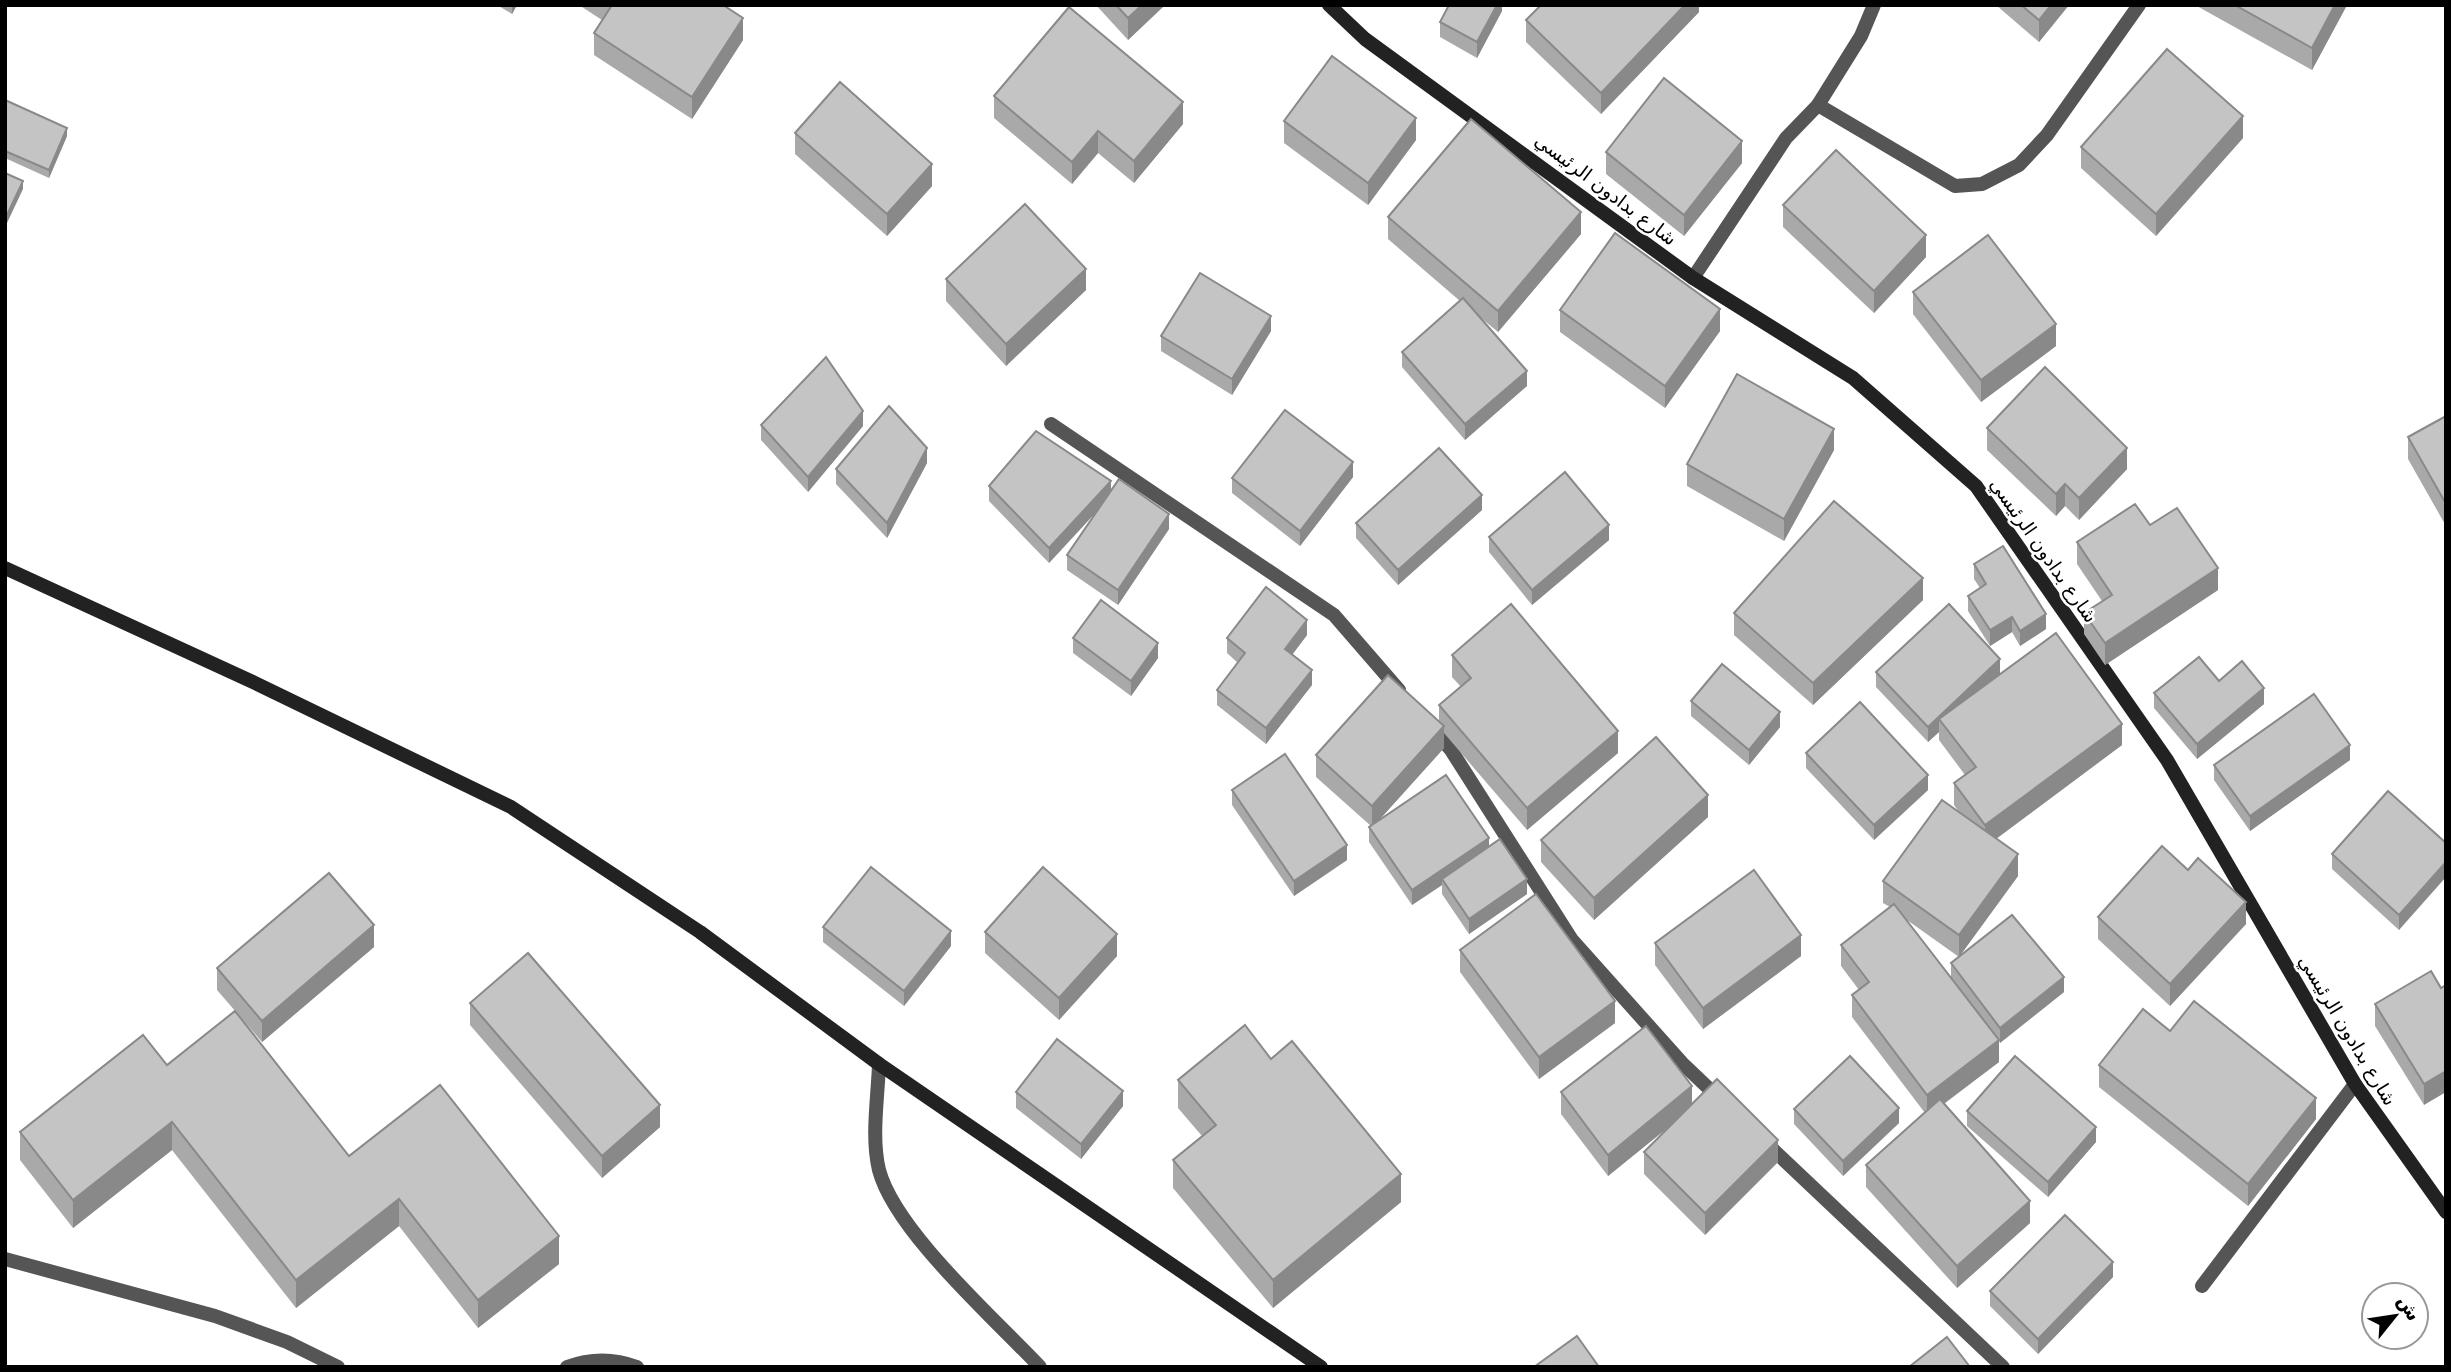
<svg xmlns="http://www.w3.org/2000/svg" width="2451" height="1372" viewBox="0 0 2451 1372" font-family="'DejaVu Sans','Noto Naskh Arabic',sans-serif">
  <rect width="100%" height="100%" fill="#fff"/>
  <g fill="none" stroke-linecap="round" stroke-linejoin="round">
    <g stroke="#555" stroke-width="14">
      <path d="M1818 105 1861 36 1874 5"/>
      <path d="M1693 278 1786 138 1818 105 1955 186 1982 184 2019 165 2047 135 2139 5"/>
      <path d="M1051 424 1334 615 1399 690"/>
      <path d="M1433 729 1451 750 1572 940 1682 1063 1722 1101"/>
      <path d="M879 1064C878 1097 871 1137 879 1170 895 1231 995 1319 1040 1367"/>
      <path d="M1765 1142 2003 1367"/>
      <path d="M5 1259 215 1316 287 1342 338 1367"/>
      <path d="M2202 1286 2355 1084"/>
      <path d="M567 1367C591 1358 613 1358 637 1367"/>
    </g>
    <g stroke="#222" stroke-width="14">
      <path d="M1329 5 1365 39 1693 278 1853 378 1976 486 2167 760 2355 1084 2446 1212"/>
      <path d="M5 568 255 683 511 807 700 932 879 1064 1321 1367"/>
    </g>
  </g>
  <g fill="#a9a9a9">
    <path d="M497 5H517L512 14Z"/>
    <path d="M579 5H723L743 40 692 119 594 55V33L602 20Z"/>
    <path d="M1096 5H1165L1128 40Z"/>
    <path d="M1502 5V11L1477 58 1440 37V22Z"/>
    <path d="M1699 5V12L1601 114 1526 42V20Z"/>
    <path d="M1996 5H2069L2039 42Z"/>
    <path d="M2195 5H2347L2312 70Z"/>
    <path d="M994 96 1183 124 1134 183 1098 153 1072 184 994 118Z"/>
    <path d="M5 100 67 136 49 178 5 158Z"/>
    <path d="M1284 121 1416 140 1368 205 1284 143Z"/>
    <path d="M795 133 932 186 887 236 795 154Z"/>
    <path d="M2243 138 2156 236 2081 168V147Z"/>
    <path d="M1606 152 1742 163 1684 236 1606 174Z"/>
    <path d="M1783 205 1926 257 1874 313 1783 227Z"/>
    <path d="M1388 217 1581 234 1498 332 1480 317 1527 386 1465 440 1402 367V352L1460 301 1388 239Z"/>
    <path d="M946 279 1086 290 1006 366 946 301Z"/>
    <path d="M1913 292 2056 346 1981 402 1913 314Z"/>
    <path d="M1560 310 1720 331 1665 408 1560 332Z"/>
    <path d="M1271 331 1232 395 1161 351V336Z"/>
    <path d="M2446 416V526L2408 459V437Z"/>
    <path d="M761 425 863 426 808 492 761 440Z"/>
    <path d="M1987 428 2127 469 2079 520 2065 506 2056 516 1987 450Z"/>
    <path d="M1036 431 1111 481V491L1119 479 1169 514V529L1118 605 1067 570V555L1098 510 1049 563 989 501V486Z"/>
    <path d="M1834 450 1784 541 1687 486V464Z"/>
    <path d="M927 463 887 538 836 484V469Z"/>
    <path d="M1353 477 1300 546 1232 493V478Z"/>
    <path d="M1482 510 1398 585 1356 538V523Z"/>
    <path d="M2150 525 2218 590 2105 665 2084 634V613L2102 601 2077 564V542Z"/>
    <path d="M1489 537 1609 540 1532 605 1489 552Z"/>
    <path d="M1974 564 2046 629 2020 646 2012 632 1990 646 1968 611V596L1980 588 1974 579Z"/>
    <path d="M1923 600 1813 705 1734 635V613Z"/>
    <path d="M1307 635 1292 655 1312 685 1266 744 1217 705V690L1238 663 1227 653V638Z"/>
    <path d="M1073 638 1158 658 1131 696 1073 653Z"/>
    <path d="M1452 655 1618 753 1527 830 1444 733V748L1378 821 1489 847 1527 894 1469 934 1442 894V885L1412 905 1369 842V827L1371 826 1316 777V755L1439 722V705L1461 687 1452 677Z"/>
    <path d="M1876 672 2000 674 2122 745 1996 839 2018 876 1959 957 1907 920 1951 978V963L2064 992 2000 1043 1999 1041V1062L1944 1104 2030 1223 1957 1288 1866 1187V1165L1925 1113 1852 1017V995L1859 990 1841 966V945L1890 907 1883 903V881L1959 812 1954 805V783L1965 775 1939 740V732L1928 742 1876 687Z"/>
    <path d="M2219 681 2264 704 2197 759 2154 708V693Z"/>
    <path d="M1691 701 1780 727 1749 765 1691 716Z"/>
    <path d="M1806 753 1928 790 1874 840 1806 768Z"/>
    <path d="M2350 760 2250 831 2214 780V765Z"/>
    <path d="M1232 790 1347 860 1294 896 1232 805Z"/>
    <path d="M1708 817 1594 920 1541 862V840Z"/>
    <path d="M2446 843 2399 930 2332 869V854Z"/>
    <path d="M2098 917 2246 924 2170 1006 2098 939Z"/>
    <path d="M823 927 951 946 904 1006 823 942Z"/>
    <path d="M985 932 1117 956 1059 1020 985 953Z"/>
    <path d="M1655 943 1801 956 1703 1029 1655 965Z"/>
    <path d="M374 947 262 1042 217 990V968Z"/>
    <path d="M1460 950 1615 1023 1539 1079 1460 972Z"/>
    <path d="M2441 988 2424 1105 2375 1026V1004Z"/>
    <path d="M470 1003 660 1127 602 1178 470 1025Z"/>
    <path d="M2170 1031 2316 1119 2248 1206 2099 1087V1065Z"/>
    <path d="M1271 1059 1401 1202 1273 1308 1173 1188V1160L1202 1136 1178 1108V1080Z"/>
    <path d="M167 1065 349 1156 559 1264 478 1328 399 1226 296 1308 172 1150 73 1228 20 1160V1132Z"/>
    <path d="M1016 1092 1123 1106 1081 1159 1016 1108Z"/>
    <path d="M1561 1092 1692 1104 1778 1162 1705 1235 1644 1174V1152L1671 1125 1608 1176 1561 1114Z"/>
    <path d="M1794 1109 1899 1123 1843 1176 1794 1124Z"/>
    <path d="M1967 1111 2096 1142 2048 1197 1967 1126Z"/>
    <path d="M2113 1277 2038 1354 1990 1306V1291Z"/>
  </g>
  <g fill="#898989">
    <path d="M512 5H517L512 14Z"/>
    <path d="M1142 5H1165L1128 40V18Z"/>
    <path d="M1497 5H1502V11L1477 58V42Z"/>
    <path d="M1685 5H1699V12L1601 114V93Z"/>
    <path d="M2051 5H2069L2039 42V20Z"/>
    <path d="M2335 5H2347L2312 70V48Z"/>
    <path d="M743 18V40L692 119V97Z"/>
    <path d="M1183 102V124L1134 183V161Z"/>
    <path d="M2243 116V138L2156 236V214Z"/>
    <path d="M1416 118V140L1368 205V183Z"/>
    <path d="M67 128V136L49 178V170Z"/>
    <path d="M1098 131V153L1072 184V162Z"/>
    <path d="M1742 141V163L1684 236V215Z"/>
    <path d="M932 164V186L887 236V214Z"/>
    <path d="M23 181V189L7 223V215Z"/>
    <path d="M1581 212V234L1498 332V311Z"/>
    <path d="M1926 235V257L1874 313V291Z"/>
    <path d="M1086 269V290L1006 366V344Z"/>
    <path d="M1720 309V331L1665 408V386Z"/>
    <path d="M1271 316V331L1232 395V379Z"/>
    <path d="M2056 324V346L1981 402V380Z"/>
    <path d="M1527 371V386L1465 440V424Z"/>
    <path d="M863 411V426L808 492V477Z"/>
    <path d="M1834 429V450L1784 541V519Z"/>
    <path d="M927 448V463L887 538V523Z"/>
    <path d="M2127 448V469L2079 520V498Z"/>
    <path d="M1353 462V477L1300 546V531Z"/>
    <path d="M1111 481V496L1049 563V548Z"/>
    <path d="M2065 484V506L2056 516V494Z"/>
    <path d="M1482 495V510L1398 585V570Z"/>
    <path d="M1169 514V529L1118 605V590Z"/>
    <path d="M1609 525V540L1532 605V590Z"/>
    <path d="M2218 568V590L2105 665V643Z"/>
    <path d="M1923 578V600L1813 705V683Z"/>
    <path d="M2046 614V629L2020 646V631Z"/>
    <path d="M2012 617V632L1990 646V630Z"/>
    <path d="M1307 620V635L1285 664V649Z"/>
    <path d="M1158 643V658L1131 696V681Z"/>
    <path d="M2000 659V674L1939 719V732L1928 742V727Z"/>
    <path d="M1312 670V685L1266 744V728Z"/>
    <path d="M2264 688V704L2197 759V744Z"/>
    <path d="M1780 712V727L1749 765V750Z"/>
    <path d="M2122 724V745L1985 847V825Z"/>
    <path d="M1444 726V748L1372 828V806Z"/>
    <path d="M1618 731V753L1527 830V808Z"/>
    <path d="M2350 745V760L2250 831V816Z"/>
    <path d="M1928 775V790L1874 840V825Z"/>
    <path d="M1708 795V817L1594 920V898Z"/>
    <path d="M1489 838V853L1442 879V885L1412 905V890Z"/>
    <path d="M1347 845V860L1294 896V881Z"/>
    <path d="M2018 854V876L1959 957V935Z"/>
    <path d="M2446 862V877L2399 930V915Z"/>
    <path d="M1527 879V894L1469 934V919Z"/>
    <path d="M2246 902V924L2170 1006V984Z"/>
    <path d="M374 925V947L262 1042V1021Z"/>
    <path d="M951 931V946L904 1006V991Z"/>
    <path d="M1117 934V956L1059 1020V998Z"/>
    <path d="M1801 935V956L1703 1029V1008Z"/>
    <path d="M2064 977V992L2000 1043V1028Z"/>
    <path d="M1615 1001V1023L1539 1079V1057Z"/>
    <path d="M1999 1040V1062L1927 1116V1095Z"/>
    <path d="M2446 1071V1092L2424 1105V1084Z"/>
    <path d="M1692 1086V1108L1608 1176V1155Z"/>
    <path d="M1123 1091V1106L1081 1159V1144Z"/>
    <path d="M2316 1098V1119L2248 1206V1184Z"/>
    <path d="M660 1105V1127L602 1178V1156Z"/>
    <path d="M1899 1108V1123L1843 1176V1161Z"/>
    <path d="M172 1122V1150L73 1228V1200Z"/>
    <path d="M2096 1127V1142L2048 1197V1182Z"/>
    <path d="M1778 1140V1162L1705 1235V1213Z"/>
    <path d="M1401 1174V1202L1273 1308V1280Z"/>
    <path d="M399 1199V1226L296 1308V1280Z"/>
    <path d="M2030 1201V1223L1957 1288V1266Z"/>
    <path d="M559 1236V1264L478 1328V1300Z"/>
    <path d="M2113 1262V1277L2038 1354V1339Z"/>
  </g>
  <g fill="#c4c4c4" stroke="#898989" stroke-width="2">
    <path d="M612 5H723L743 18 692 97 594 33Z"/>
    <path d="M1116 5H1142L1128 18Z"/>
    <path d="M1449 5H1497L1477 42 1440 22Z"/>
    <path d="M1541 5H1685L1601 93 1526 20Z"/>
    <path d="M2021 5H2051L2039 20Z"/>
    <path d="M2235 5H2335L2312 48Z"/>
    <path d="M1069 7 1183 102 1134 161 1098 131 1072 162 994 96Z"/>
    <path d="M2167 49 2243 116 2156 214 2081 147Z"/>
    <path d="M1332 56 1416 118 1368 183 1284 121Z"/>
    <path d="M1664 78 1742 141 1684 215 1606 152Z"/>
    <path d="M840 82 932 164 887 214 795 133Z"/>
    <path d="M5 100 67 128 49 170 5 151Z"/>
    <path d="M1471 119 1581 212 1498 311 1388 217Z"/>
    <path d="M1836 150 1926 235 1874 291 1783 205Z"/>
    <path d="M5 173 23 181 7 215H5Z"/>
    <path d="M1025 204 1086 269 1006 344 946 279Z"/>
    <path d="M1615 233 1720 309 1665 386 1560 310Z"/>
    <path d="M1988 235 2056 324 1981 380 1913 292Z"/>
    <path d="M1200 273 1271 316 1232 379 1161 336Z"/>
    <path d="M1463 298 1527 371 1465 424 1402 352Z"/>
    <path d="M826 357 863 411 808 477 761 425Z"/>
    <path d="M2045 367 2127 448 2079 498 2065 484 2056 494 1987 428Z"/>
    <path d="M1737 374 1834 429 1784 519 1687 464Z"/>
    <path d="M889 406 927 448 887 523 836 469Z"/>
    <path d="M1285 410 1353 462 1300 531 1232 478Z"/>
    <path d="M2446 416V504L2408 437Z"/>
    <path d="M1036 431 1111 481 1049 548 989 486Z"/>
    <path d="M1439 448 1482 495 1398 570 1356 523Z"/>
    <path d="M1565 472 1609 525 1532 590 1489 537Z"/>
    <path d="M1119 479 1169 514 1118 590 1067 555Z"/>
    <path d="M1834 501 1923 578 1813 683 1734 613Z"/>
    <path d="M2135 504 2150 525 2177 508 2218 568 2105 643 2084 613 2112 595 2077 542Z"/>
    <path d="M2003 546 2046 614 2020 631 2012 617 1990 630 1968 596 1986 584 1974 564Z"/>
    <path d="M1266 587 1307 620 1285 649 1312 670 1266 728 1217 690 1245 653 1227 638Z"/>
    <path d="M1101 600 1158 643 1131 681 1073 638Z"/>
    <path d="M1511 604 1618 731 1527 808 1439 705 1471 678 1452 655Z"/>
    <path d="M1949 604 2000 659 1928 727 1876 672Z"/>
    <path d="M2056 633 2122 724 1985 825 1954 783 1976 767 1939 719Z"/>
    <path d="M2199 657 2219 681 2242 661 2264 688 2197 744 2154 693Z"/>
    <path d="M1722 664 1780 712 1749 750 1691 701Z"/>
    <path d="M1388 675 1444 726 1372 806 1316 755Z"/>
    <path d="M2314 694 2350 745 2250 816 2214 765Z"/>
    <path d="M1860 702 1928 775 1874 825 1806 753Z"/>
    <path d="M1656 737 1708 795 1594 898 1541 840Z"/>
    <path d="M1285 754 1347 845 1294 881 1232 790Z"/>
    <path d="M1446 775 1489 838 1412 890 1369 827Z"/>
    <path d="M2388 791 2446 843V862L2399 915 2332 854Z"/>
    <path d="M1942 800 2018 854 1959 935 1883 881Z"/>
    <path d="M1500 839 1527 879 1469 919 1442 879Z"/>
    <path d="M2162 846 2188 870 2198 858 2246 902 2170 984 2098 917Z"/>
    <path d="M871 867 951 931 904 991 823 927Z"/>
    <path d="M1043 867 1117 934 1059 998 985 932Z"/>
    <path d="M1754 870 1801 935 1703 1008 1655 943Z"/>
    <path d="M329 873 374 925 262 1021 217 968Z"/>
    <path d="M1536 894 1615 1001 1539 1057 1460 950Z"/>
    <path d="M1894 904 1999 1040 1927 1095 1852 995 1869 982 1841 945Z"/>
    <path d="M2012 915 2064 977 2000 1028 1951 963Z"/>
    <path d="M528 953 660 1105 602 1156 470 1003Z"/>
    <path d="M2431 971 2441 988 2446 985V1071L2424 1084 2375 1004Z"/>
    <path d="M2194 1001 2316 1098 2248 1184 2099 1065 2143 1009 2170 1031Z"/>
    <path d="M235 1011 349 1156 440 1085 559 1236 478 1300 399 1199 296 1280 172 1122 73 1200 20 1132 143 1035 167 1065Z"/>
    <path d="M1245 1025 1271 1059 1292 1041 1401 1174 1273 1280 1173 1160 1216 1125 1178 1080Z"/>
    <path d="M1646 1026 1692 1086 1608 1155 1561 1092Z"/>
    <path d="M1057 1039 1123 1091 1081 1144 1016 1092Z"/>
    <path d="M1850 1056 1899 1108 1843 1161 1794 1109Z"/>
    <path d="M2015 1056 2096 1127 2048 1182 1967 1111Z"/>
    <path d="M1717 1079 1778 1140 1705 1213 1644 1152Z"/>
    <path d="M1940 1099 2030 1201 1957 1266 1866 1165Z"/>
    <path d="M2065 1215 2113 1262 2038 1339 1990 1291Z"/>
    <path d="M1577 1336 1599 1367H1534Z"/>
    <path d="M1947 1337 1970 1367H1909Z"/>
  </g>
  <g text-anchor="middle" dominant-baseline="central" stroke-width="5" stroke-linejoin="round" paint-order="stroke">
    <g font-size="19" fill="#000" stroke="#fff">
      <text transform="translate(1606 189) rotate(37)">شارع بدادون الرئيسي</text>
      <text transform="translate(2044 550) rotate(55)">شارع بدادون الرئيسي</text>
      <text transform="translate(2348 1030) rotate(59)">شارع بدادون الرئيسي</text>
    </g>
  </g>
  <rect width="2451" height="1372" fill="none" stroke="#000000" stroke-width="14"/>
  <g transform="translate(2395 1316) rotate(60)"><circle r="33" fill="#ffffff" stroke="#999999" stroke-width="2"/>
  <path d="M0-5L12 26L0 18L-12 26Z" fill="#000000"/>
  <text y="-10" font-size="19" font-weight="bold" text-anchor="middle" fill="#000000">ش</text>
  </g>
</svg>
